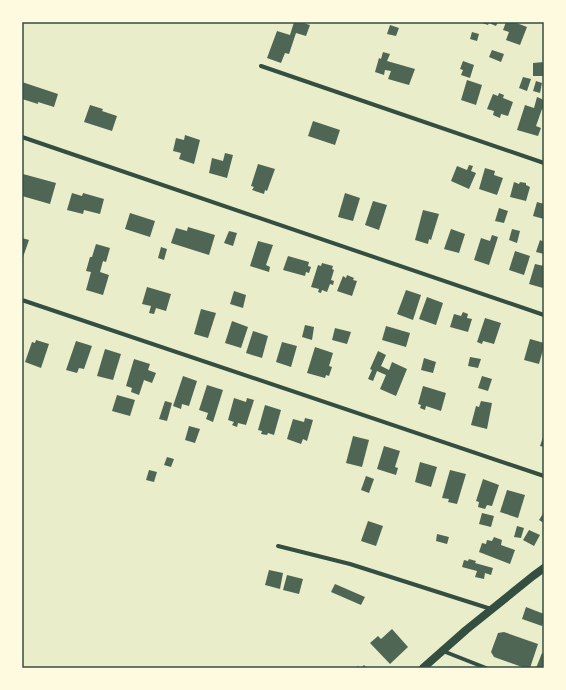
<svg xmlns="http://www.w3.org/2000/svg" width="566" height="690" viewBox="0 0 566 690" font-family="Karla,sans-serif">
  <rect width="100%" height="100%" fill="#e9edc9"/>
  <g fill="#4f6655">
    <path d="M294 22H300L310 25 306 36 296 33 289 54 285 53 281 63 267 58 277 31 290 35Z"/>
    <path d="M479 22H498L496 26 489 23 488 25Z"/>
    <path d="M506 22H514L527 27 520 45 506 40 509 32 503 30Z"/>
    <path d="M390 25 399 28 396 36 387 34Z"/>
    <path d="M472 32 479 34 477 41 470 39Z"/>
    <path d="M492 50 504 54 501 62 489 57Z"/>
    <path d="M383 52 390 54 387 61 415 69 409 85 388 79 391 71 385 70 384 75 375 72 379 58 381 59Z"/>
    <path d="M463 61 474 65 470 78 461 75 463 70 460 69Z"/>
    <path d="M544 62V76H533V63Z"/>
    <path d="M523 77 531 79 527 91 519 88Z"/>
    <path d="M467 80 482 85 476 105 461 100Z"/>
    <path d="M536 81 542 83 540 93 533 91Z"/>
    <path d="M22 82 58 94 54 107 38 102V104L22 99Z"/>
    <path d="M499 93 504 95 503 98 513 102 508 116 501 114 500 118 493 115 494 111 487 109 493 94 498 96Z"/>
    <path d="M537 97 544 100V110L542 109 536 126 541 128 538 136 517 130 525 105 534 108Z"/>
    <path d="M90 105 103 109 102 111 117 116 112 131 84 122Z"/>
    <path d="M313 121 340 130 335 145 308 136Z"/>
    <path d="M185 135 200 140 194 164 179 159 181 153 173 151 176 138 184 140Z"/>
    <path d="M225 153 233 155 227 178 209 173 212 158 223 161Z"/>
    <path d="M258 164 275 169 267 191 265 190 264 194 252 190 254 187 251 186Z"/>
    <path d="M469 165 473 166 471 171 476 173 469 189 451 181 457 166 467 170Z"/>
    <path d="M485 168 495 171 494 175 503 178 497 195 479 189Z"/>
    <path d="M23 174 56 183 50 204 22 196V177Z"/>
    <path d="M514 182 519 184 520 182 526 183V185L530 187 526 201 510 197Z"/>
    <path d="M72 193 82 196 83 193 104 199 100 214 84 210 83 214 67 210Z"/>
    <path d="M345 193 360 198 353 221 338 217Z"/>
    <path d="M373 201 387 205 379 230 365 225Z"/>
    <path d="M537 202 544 204V219L533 216Z"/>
    <path d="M499 208 508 211 504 223 495 221Z"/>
    <path d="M423 210 439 214 431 240 429 239 428 244 415 240Z"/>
    <path d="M130 213 155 221 150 237 125 229Z"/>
    <path d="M188 227 215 235 209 255 171 243 176 228 187 231Z"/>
    <path d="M451 229 465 234 459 253 444 249Z"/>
    <path d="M512 229 520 231 517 243 509 240Z"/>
    <path d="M229 231 237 233 233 246 224 243Z"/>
    <path d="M492 235 498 237 489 265 474 260 481 238 490 241Z"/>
    <path d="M22 238 29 240 22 260Z"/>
    <path d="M540 240 544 242V254L536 252Z"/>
    <path d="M258 241 273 245 266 265 270 267 269 272 250 266Z"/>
    <path d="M96 244 110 248 106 262 103 261 100 272 109 275 103 295 86 290 91 272 86 271 90 257H92Z"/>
    <path d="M161 247 167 249 164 260 158 258Z"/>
    <path d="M515 251 530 256 524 275 509 270Z"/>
    <path d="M288 256 309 262 308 266 311 267 309 273 306 272 305 276 283 270Z"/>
    <path d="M322 263 333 266 332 269 334 270 331 280 334 281 333 285 330 284 327 292 322 290 321 293 318 292 319 289 311 287 318 265 321 266Z"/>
    <path d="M535 264 544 266 543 288 529 284Z"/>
    <path d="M347 275 354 278 353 280 357 281 352 296 337 291 343 276 346 278Z"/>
    <path d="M147 287 171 294 166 311 156 308 154 314 149 313 151 306 142 304Z"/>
    <path d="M406 290 421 295 413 320 397 314Z"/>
    <path d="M234 291 246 295 243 308 230 304Z"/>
    <path d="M427 297 443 303 436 325 419 319Z"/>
    <path d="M201 309 216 313 208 338 194 334Z"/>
    <path d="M463 312 468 314 467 318 472 319 468 332 450 327 454 314 461 316Z"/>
    <path d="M485 318 501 323 494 344 483 341 482 344 477 342Z"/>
    <path d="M232 321 248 327 241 348 225 343Z"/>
    <path d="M305 325 314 327 312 340 302 337Z"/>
    <path d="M386 326 410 333 406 347 382 340Z"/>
    <path d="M335 328 351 332 347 344 332 340Z"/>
    <path d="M253 331 268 336 262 358 246 353Z"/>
    <path d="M530 339 544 343V346L539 364 524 360Z"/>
    <path d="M36 340 49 344 41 368 25 362 32 342 35 343Z"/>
    <path d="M76 341 92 346 84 369 79 368 77 373 66 370Z"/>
    <path d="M282 342 297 346 291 367 276 362Z"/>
    <path d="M315 347 333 353 329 366 332 367 329 376 326 375 325 378 307 373Z"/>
    <path d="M105 349 121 354 113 380 97 376Z"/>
    <path d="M378 351 386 355 381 366 389 370 392 362 407 369 396 396 380 389 386 375 377 371 373 381 368 379 372 370 370 369Z"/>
    <path d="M470 357 481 359 478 368 468 366Z"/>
    <path d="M424 358 436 362 433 373 421 370Z"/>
    <path d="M134 359 150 364 148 370 156 373 152 383 144 380 139 395 131 392 132 388 126 386Z"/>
    <path d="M183 376 197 381 189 406 182 404 181 409 173 406Z"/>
    <path d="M482 376 492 379 488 391 478 388Z"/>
    <path d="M207 385 223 390 213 422 206 419 208 413 199 410Z"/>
    <path d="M423 386 446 393 441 411 426 406 425 410 420 408 421 405 418 404Z"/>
    <path d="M117 395 135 400 130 416 112 411Z"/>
    <path d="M234 398 246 402 247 398 254 400 246 425 238 423 237 427 232 425 234 422 228 420Z"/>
    <path d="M165 401 172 403 167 421 159 419Z"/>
    <path d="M481 401 492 403 487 429 471 425 476 406 479 407Z"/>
    <path d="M265 405 281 410 274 435 268 433 267 435 261 434 262 431 258 430Z"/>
    <path d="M305 418 313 420 307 441 303 439 301 444 287 439 293 419 304 422Z"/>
    <path d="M189 426 200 429 195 443 185 440Z"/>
    <path d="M544 434V447L540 446Z"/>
    <path d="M353 436 369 440 362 467 346 463Z"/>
    <path d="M384 446 400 451 395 467 398 468 396 475 377 469Z"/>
    <path d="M167 457 174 459 171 467 164 465Z"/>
    <path d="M420 462 437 467 431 487 415 482Z"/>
    <path d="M149 470 157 472 154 482 146 480Z"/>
    <path d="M450 470 466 474 457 504 448 502 449 499 442 498Z"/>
    <path d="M366 476 374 479 369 493 361 490Z"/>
    <path d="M483 479 499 485 492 506 487 505 485 509 478 507 479 502 476 501Z"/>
    <path d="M507 490 525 495 518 518 500 512Z"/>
    <path d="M544 512V523L539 520Z"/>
    <path d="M482 513 494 516 491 527 479 524Z"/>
    <path d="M368 521 383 526 376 546 361 541Z"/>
    <path d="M517 526 524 528 521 538 514 537Z"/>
    <path d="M529 530 540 535 534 546 523 540Z"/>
    <path d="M437 534 449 537 447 544 436 541Z"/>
    <path d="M494 537 502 540 501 545 515 550 510 564 479 552 482 543 486 544 487 540 492 541Z"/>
    <path d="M469 559 476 561 475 563 493 568 491 575 485 573 484 579 475 577 477 571 462 567 464 560 468 561Z"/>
    <path d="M269 570 283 573 280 589 265 585Z"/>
    <path d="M287 575 303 579 299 594 283 590Z"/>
    <path d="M335 584 365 597 361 605 331 592Z"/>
    <path d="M526 607 544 614V621L542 626 522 619Z"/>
    <path d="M392 629 408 647 390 664 370 643 378 636 381 639Z"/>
    <path d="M504 632 538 644 530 668H525L494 657 491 652 498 633Z"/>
    <path d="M542 653 544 654V668H536Z"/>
    <path d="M364 665 367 668H356L358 666 361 668Z"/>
  </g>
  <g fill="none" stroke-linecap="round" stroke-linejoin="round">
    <g stroke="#344e41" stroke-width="4">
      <path d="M261 66 544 163"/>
      <path d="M22 137 544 315"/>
      <path d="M22 300 544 476"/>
      <path d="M278 546 350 564 491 609"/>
      <path d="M443 651 486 668"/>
    </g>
    <path stroke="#344e41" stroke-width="8" d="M423 668 466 630 533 576 544 568"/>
  </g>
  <rect width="566" height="690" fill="none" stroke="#fefae0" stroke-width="46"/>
  <rect x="23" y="23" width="520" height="644" fill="none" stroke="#344e41" stroke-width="1.5"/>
</svg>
